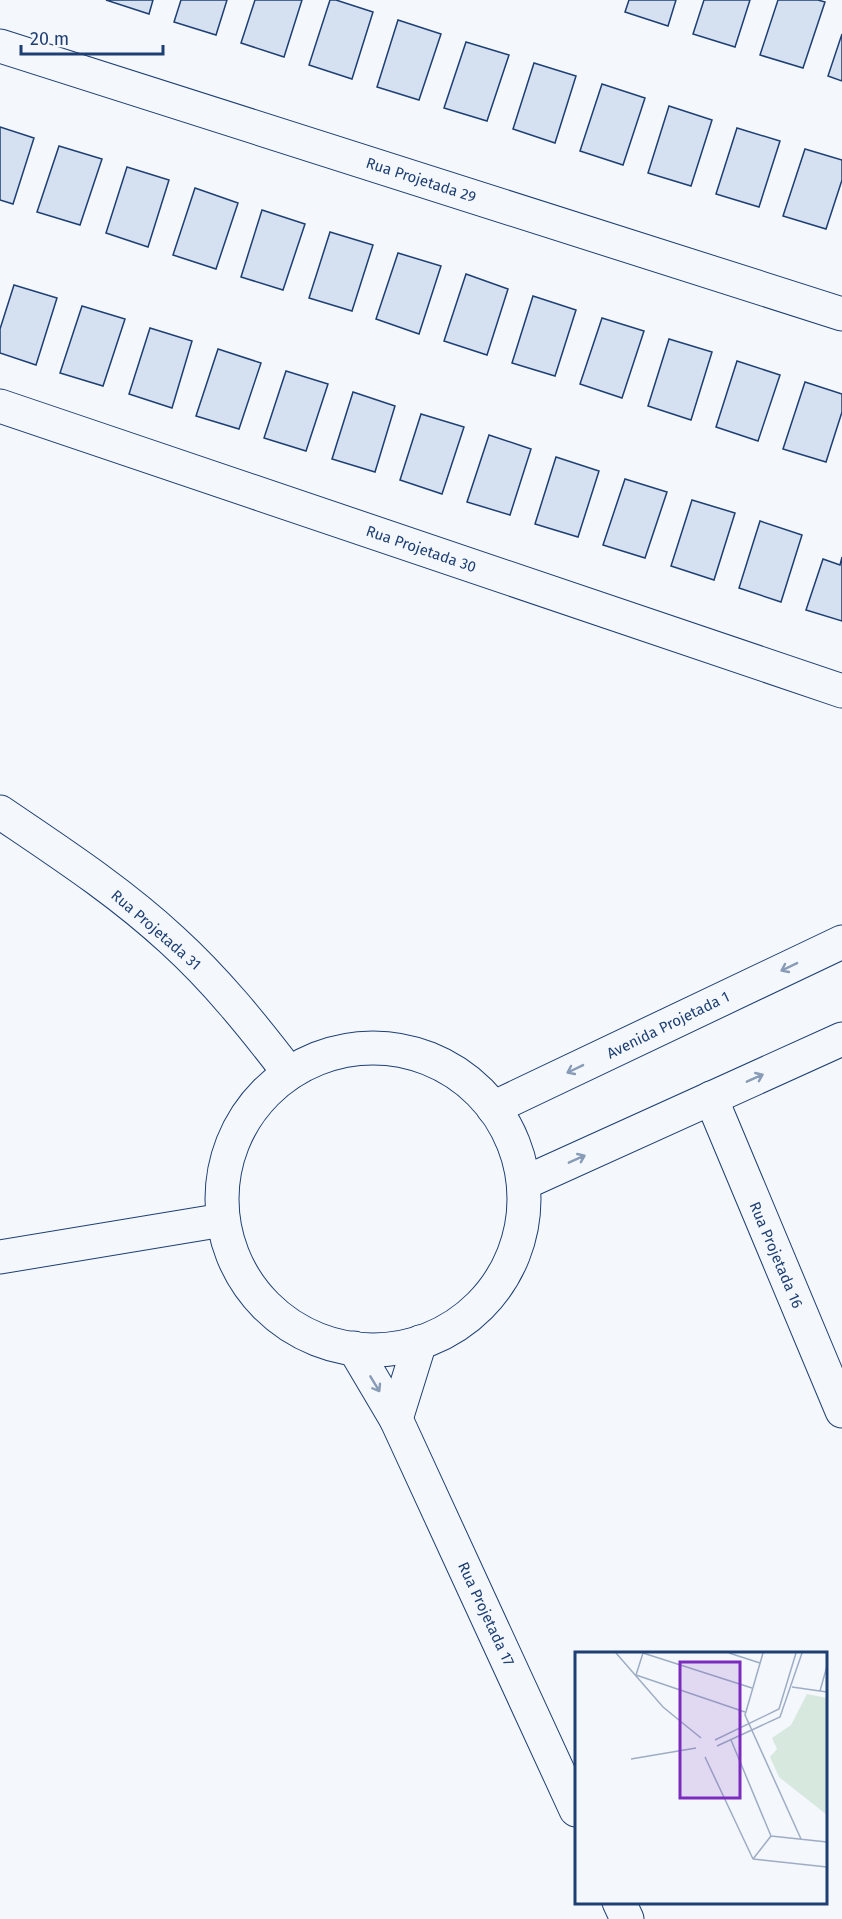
<svg xmlns="http://www.w3.org/2000/svg" width="842" height="1919" viewBox="0 0 842 1919" font-family="'Fira Sans',sans-serif">
  <rect width="100%" height="100%" fill="#f4f7fb"/>
  <g fill="#d5e0f0" stroke="#1d3f73" stroke-width="1.5">
    <path d="M106 0H153L149 14Z"/>
    <path d="M181 0H227L216 35 174 22Z"/>
    <path d="M255 0H302L284 57 241 43Z"/>
    <path d="M330 0H336L373 12 352 79 309 65Z"/>
    <path d="M629 0H676L668 26 625 12Z"/>
    <path d="M704 0H750L735 47 693 34Z"/>
    <path d="M778 0H818L825 2 803 68 760 55Z"/>
    <path d="M398 20 441 34 419 100 377 87Z"/>
    <path d="M842 34V81L828 76Z"/>
    <path d="M466 42 509 55 487 121 444 108Z"/>
    <path d="M534 63 576 76 555 143 513 129Z"/>
    <path d="M602 84 645 98 623 165 580 151Z"/>
    <path d="M669 106 712 120 691 186 648 173Z"/>
    <path d="M0 127 34 138 13 204 0 200Z"/>
    <path d="M737 128 780 141 759 207 716 194Z"/>
    <path d="M59 146 102 159 80 225 37 212Z"/>
    <path d="M805 149 842 160V180L826 229 783 216Z"/>
    <path d="M127 167 169 180 148 247 106 233Z"/>
    <path d="M195 188 238 203 216 269 173 255Z"/>
    <path d="M262 210 305 224 283 290 241 277Z"/>
    <path d="M330 232 373 245 352 311 309 298Z"/>
    <path d="M398 253 441 266 419 334 376 319Z"/>
    <path d="M466 274 508 289 487 355 444 341Z"/>
    <path d="M14 285 57 298 36 365 0 353V329Z"/>
    <path d="M533 296 576 310 555 376 512 363Z"/>
    <path d="M82 306 125 319 103 386 60 373Z"/>
    <path d="M602 318 644 331 622 398 580 384Z"/>
    <path d="M150 328 192 341 172 408 129 394Z"/>
    <path d="M669 339 712 352 691 420 648 406Z"/>
    <path d="M218 349 261 363 239 429 196 416Z"/>
    <path d="M737 361 780 375 758 441 716 427Z"/>
    <path d="M286 371 328 384 306 451 264 438Z"/>
    <path d="M805 382 842 394V412L826 462 783 449Z"/>
    <path d="M353 392 395 406 375 472 332 459Z"/>
    <path d="M421 414 464 427 442 494 400 480Z"/>
    <path d="M489 435 531 449 510 515 467 502Z"/>
    <path d="M556 457 599 471 578 537 535 524Z"/>
    <path d="M625 479 667 492 645 558 603 545Z"/>
    <path d="M692 500 735 513 714 580 671 566Z"/>
    <path d="M760 521 802 535 781 602 739 588Z"/>
    <path d="M842 557V621L806 610 823 559 840 565Z"/>
  </g>
  <g fill="none" stroke-linecap="round" stroke-linejoin="round">
    <defs>
      <g id="street">
        <path d="M0 46 842 314"/>
        <path d="M0 406 842 691"/>
        <path d="M0 812C59 852 119 891 172 940 216 980 253 1026 289 1073"/>
        <circle cx="373" cy="1199" r="151"/>
        <path d="M711 1098 842 1411"/>
        <path d="M493 1108 842 942"/>
        <path d="M524 1183 842 1039"/>
        <path d="M0 1257 223 1220"/>
        <path d="M354 1348 396 1419 576 1810"/>
        <path d="M396 1419 420 1342"/>
        <path d="M619 1902 627 1919"/>
      </g>
    </defs>
    <use href="#street" stroke="#1d3f73" stroke-width="35"/>
    <use href="#street" stroke="#f4f7fb" stroke-width="33"/>
  </g>
  <defs><path id="oneway-shaft" d="M-6 0H5M1.5-3L5.5 0L1.5 3" fill="none" stroke-width="1.6" stroke-linecap="round" stroke-linejoin="round" transform="scale(1.5)"/></defs>
  <g stroke="#889bb7">
    <use href="#oneway-shaft" transform="translate(789 967) rotate(154)"/>
    <use href="#oneway-shaft" transform="translate(575 1069) rotate(154)"/>
    <use href="#oneway-shaft" transform="translate(755 1078) rotate(-24)"/>
    <use href="#oneway-shaft" transform="translate(577 1159) rotate(-24)"/>
    <use href="#oneway-shaft" transform="translate(375 1384) rotate(59)"/>
  </g>
  <g text-anchor="middle" dominant-baseline="central" stroke-width="4.5" stroke-linejoin="round" paint-order="stroke">
    <g font-size="15" fill="#1d3f73" stroke="#f4f7fb">
      <text transform="translate(421 180) rotate(18)">Rua Projetada 29</text>
      <text transform="translate(421 549) rotate(19)">Rua Projetada 30</text>
      <text transform="translate(156 930) rotate(41)">Rua Projetada 31</text>
      <text transform="translate(668 1025) rotate(-26)">Avenida Projetada 1</text>
      <text transform="translate(776 1255) rotate(67)">Rua Projetada 16</text>
      <text transform="translate(486 1614) rotate(65)">Rua Projetada 17</text>
    </g>
  </g>
  <g transform="translate(575 1652)">
    <rect width="252" height="252" fill="#f4f7fb"/>
    <path d="M232 42 252 46V163L204 125 195 105 202 97 197 86 216 73Z" fill="#d7e8df"/>
    <path fill="none" stroke="#9eadc5" stroke-width="1.5" d="M41 1 88 55 126 86M68 1 61 23 170 60M68 1 177 36M154 1 185 11M188 1 170 63 226 187M217 35 252 40M245 39 252 14M140 88 204 57 221 1M156 88 196 184M142 94 205 65 227 1M130 105 178 207M56 107 121 96M196 184 252 190M178 207 252 215M178 207 196 184"/>
    <path fill="#7b2cbf" fill-opacity="0.15" stroke="#7b2cbf" stroke-width="3" d="M105 10H165V146H105Z"/>
    <rect width="252" height="252" fill="none" stroke="#1d3f73" stroke-width="3"/>
  </g>
  <path d="M21 45v9h142v-9" fill="none" stroke="#1d3f73" stroke-width="3"/>
  <text x="30" y="45" font-size="18" fill="#1d3f73" stroke="#f4f7fb" stroke-width="4.5" paint-order="stroke">20 m</text>
</svg>
